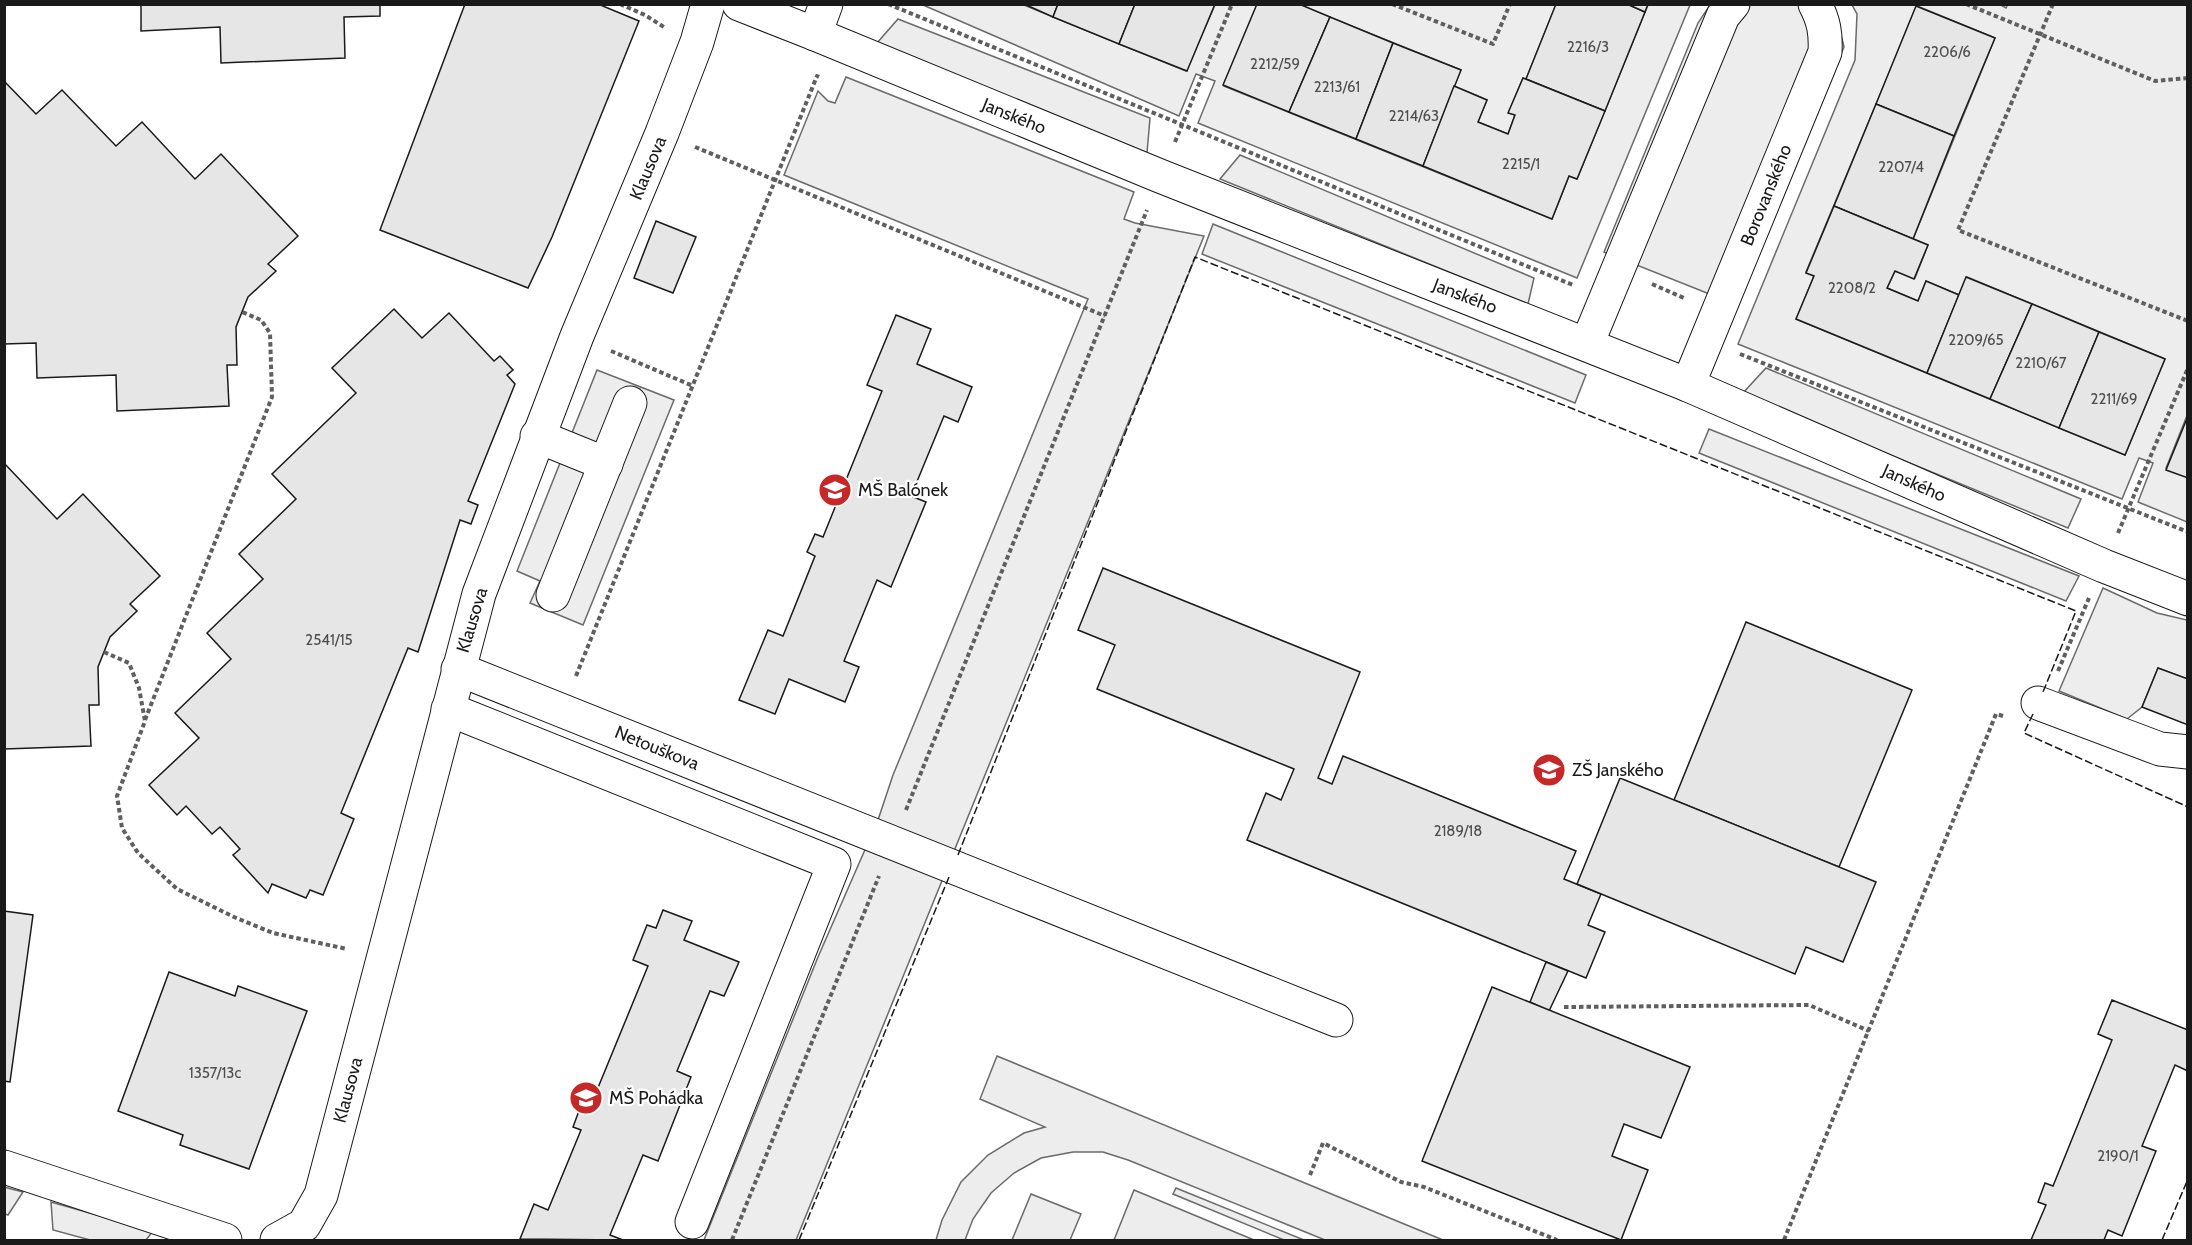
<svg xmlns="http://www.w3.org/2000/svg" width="2192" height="1245" viewBox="0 0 2192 1245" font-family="Cabin,sans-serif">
  <rect width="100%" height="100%" fill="#fff"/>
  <g fill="#ededed" stroke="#6a6a6a" stroke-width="1.5" fill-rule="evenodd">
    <path d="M1999 4 2006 8 2008 4 2187 5 2188 413 2166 468 2187 477V522L2138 502 2153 463 2139 458 2122 499 1738 344 1855 60 1857 14 1852 5ZM1917 6 1995 38 1913 239 1928 245 1915 278 1895 271 1887 288 1918 301 1926 281 1959 295 1967 277 2165 359 2125 455 1796 319 1814 276 1806 272Z"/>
    <path d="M923 5H1024L1186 71 1215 5H1257L1224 86 1552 219 1569 176 1577 179 1648 5H1690L1577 278 1198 123 1215 81 1196 74 1179 116Z"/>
    <path d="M1299 5H1556L1526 79 1523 78 1509 112 1515 115 1508 134 1478 122 1487 100 1454 86 1461 70Z"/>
    <path d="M1710 5H1834L1844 47 1737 305 1604 252 1698 23Z"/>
    <path d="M898 19 1150 118 1147 153 877 43Z"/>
    <path d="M846 77 1134 192 1124 219 1135 223 1204 236 796 1240H704L818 957 878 820 893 775 1088 299 784 175 818 91 828 101 835 103Z"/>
    <path d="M1240 155 1534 278 1528 304 1220 179Z"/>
    <path d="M1213 224 1586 375 1575 403 1202 254Z"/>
    <path d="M1766 368 2081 499 2068 528 1742 394Z"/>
    <path d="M597 370 674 400 583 625 530 603 540 581 517 571Z"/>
    <path d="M1709 429 2079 576 2066 601 1699 453Z"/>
    <path d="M2103 588 2157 613 2187 620V679L2158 668 2142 707 2127 719 2059 691Z"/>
    <path d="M997 1056 1443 1240H1325L1128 1160 1103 1152H1073L1041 1158 1014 1173 991 1193 973 1219 965 1240H936L942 1220 961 1182 988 1155 1024 1133 1045 1127 980 1099Z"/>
    <path d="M4 1187 23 1192 8 1215 5 1214Z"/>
    <path d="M1176 1188 1304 1240H1284L1173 1194Z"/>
    <path d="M1134 1190 1254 1240H1114Z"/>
    <path d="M1031 1194 1081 1214 1070 1240H1012Z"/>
    <path d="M51 1202 153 1231 146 1240H90L53 1230Z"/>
  </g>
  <g fill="#e6e6e6" stroke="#1a1a1a" stroke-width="1.5">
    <path d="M141 4H380V16L344 17 345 58 221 63 220 27 141 31Z"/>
    <path d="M465 4H598L639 21 552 237 528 288 380 230Z"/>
    <path d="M1024 4H1058L1053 17Z"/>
    <path d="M1058 4H1135L1119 44 1053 17Z"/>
    <path d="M1135 4H1215L1187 71 1119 44Z"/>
    <path d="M1257 4H1299L1330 17 1289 112 1223 85Z"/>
    <path d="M1556 4H1627L1645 12 1605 111 1526 79Z"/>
    <path d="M1627 4H1648L1645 12Z"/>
    <path d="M1916 6 1995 38 1954 136 1876 104Z"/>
    <path d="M1330 17 1393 43 1356 139 1289 112Z"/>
    <path d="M1393 43 1461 70 1423 166 1356 139Z"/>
    <path d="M1523 78 1605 111 1577 179 1569 176 1552 219 1423 166 1454 86 1487 100 1478 122 1508 134 1515 115 1508 113Z"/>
    <path d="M4 81 36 114 62 90 116 146 142 122 195 179 221 154 298 236 268 264 276 271 248 297 236 327 237 365H227L229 406 117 411 116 375 37 378 36 343 4 344Z"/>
    <path d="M1876 104 1954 136 1913 239 1834 206Z"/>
    <path d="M1834 206 1928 245 1914 279 1895 271 1887 288 1918 301 1926 281 1959 295 1927 373 1796 319 1814 276 1806 273Z"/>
    <path d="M656 221 696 237 673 293 634 278Z"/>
    <path d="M1966 277 2032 304 1990 399 1927 373Z"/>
    <path d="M2032 304 2099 332 2059 428 1990 399Z"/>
    <path d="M394 309 422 338 449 313 494 361 500 356 513 370 507 375 515 384 468 501 478 505 471 524 460 520 418 652 408 648 341 813 354 819 323 895 310 890 306 898 272 884 268 893 233 855 240 849 220 827 212 834 186 806 177 815 149 785 199 738 175 713 231 659 207 633 263 579 239 554 296 499 272 474 356 393 332 368Z"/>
    <path d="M896 315 931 329 917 364 972 387 958 422 944 416 911 496 926 502 891 587 877 580 844 661 859 667 845 702 789 679 775 714 739 700 768 630 783 636 815 556 807 552 815 534 823 537 882 391 867 385Z"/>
    <path d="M2099 332 2165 359 2125 455 2059 428Z"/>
    <path d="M2188 416V478L2166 470Z"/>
    <path d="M4 463 57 519 83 494 160 576 130 604 137 611 110 637 98 667 99 705H89L91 746 4 749Z"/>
    <path d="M1103 568 1360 672 1318 778 1332 784 1343 756 1576 851 1564 879 1601 894 1588 925 1605 932 1586 978 1247 840 1266 793 1281 800 1294 769 1097 689 1115 645 1078 630Z"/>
    <path d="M1746 622 1912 690 1839 867 1674 800Z"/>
    <path d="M2158 668 2188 679V725L2142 707Z"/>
    <path d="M1620 778 1876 882 1843 962 1806 947 1795 974 1577 884Z"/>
    <path d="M663 910 692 921 684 940 739 962 724 996 710 991 677 1071 691 1077 658 1161 643 1155 610 1235 623 1240 520 1239 534 1204 548 1210 581 1130 573 1127 580 1108 588 1112 648 966 633 960 647 925 656 928Z"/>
    <path d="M4 911 33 915 10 1082 4 1081Z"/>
    <path d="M1546 962 1568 971 1549 1011 1530 1002Z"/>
    <path d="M169 972 235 996 238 986 307 1011 249 1169 180 1145 183 1135 118 1111Z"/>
    <path d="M1492 987 1690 1067 1661 1138 1624 1124 1612 1156 1648 1170 1621 1240 1422 1161Z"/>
    <path d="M2112 1000 2188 1030V1071L2175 1065 2142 1146 2156 1151 2122 1236 2108 1230 2104 1240H2031L2046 1205 2038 1202 2045 1183 2053 1186 2112 1040 2098 1034Z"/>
  </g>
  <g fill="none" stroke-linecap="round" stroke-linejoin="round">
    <defs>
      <g id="minor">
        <path d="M739 4 815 34 1160 176 1688 385 2104 566 2188 599"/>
        <path d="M815 34 826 4"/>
        <path d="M1587 344 1723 16 1733 4"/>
        <path d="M1688 385 1825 52C1826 34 1824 21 1815 4"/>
        <path d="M537 436 606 464"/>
        <path d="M553 595 630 403"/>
        <path d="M458 669 1336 1020"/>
        <path d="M2038 703 2160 749 2188 752"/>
        <path d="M448 709 834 864 692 1222"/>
        <path d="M4 1167 225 1240"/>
        <path d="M277 1240 304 1225 321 1195 479 594 577 336 662 133 697 42 708 4"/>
      </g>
    </defs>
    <use href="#minor" stroke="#1a1a1a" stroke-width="35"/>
    <g stroke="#5f5f5f" stroke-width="4" stroke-dasharray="4.5 3" stroke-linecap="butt">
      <path d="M620 4 645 15 664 27"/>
      <path d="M888 4 1573 285"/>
      <path d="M1392 4 1493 44 1510 4"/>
      <path d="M1966 4 2155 81 2188 78"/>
      <path d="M2053 4 1958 230 2188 321"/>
      <path d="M1175 142 1232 4"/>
      <path d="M695 147 1105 316"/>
      <path d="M1652 284 1684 298"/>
      <path d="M611 351 693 386"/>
      <path d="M1740 354 2188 532"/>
      <path d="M2118 533 2188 368"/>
      <path d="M104 652 129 663 139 688 145 721 117 796 122 828 138 853 177 889 234 917 273 933 347 949"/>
      <path d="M2058 671 2089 598"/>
      <path d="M576 676 817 76 819 77"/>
      <path d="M145 720 272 397 270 333 261 320 242 312"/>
      <path d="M906 810 1147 210"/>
      <path d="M1564 1007 1809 1005 1869 1031"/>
      <path d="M1310 1175 1323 1143 1401 1182 1424 1187 1557 1240"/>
      <path d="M732 1240 879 876"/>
      <path d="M1784 1240 1996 714 2003 716"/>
    </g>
    <use href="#minor" stroke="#fff" stroke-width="33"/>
    <g stroke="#1a1a1a" stroke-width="1.5" stroke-dasharray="8 3" stroke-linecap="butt">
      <path d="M2033 714 2024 733 2188 807"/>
      <path d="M958 855 1195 257 2076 611 2043 692"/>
      <path d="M799 1240 949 877"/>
      <path d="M2162 1240 2188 1179"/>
    </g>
  </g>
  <defs>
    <symbol id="school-disc" viewBox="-11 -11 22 22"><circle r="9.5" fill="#c62828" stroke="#fff"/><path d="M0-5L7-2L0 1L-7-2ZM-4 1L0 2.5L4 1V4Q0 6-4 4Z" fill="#fff"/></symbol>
  </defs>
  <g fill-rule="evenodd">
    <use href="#school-disc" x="816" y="471" width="38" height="38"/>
    <use href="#school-disc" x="1530" y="751" width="38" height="38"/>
    <use href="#school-disc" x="567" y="1079" width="38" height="38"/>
  </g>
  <g text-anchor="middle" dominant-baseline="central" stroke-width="4.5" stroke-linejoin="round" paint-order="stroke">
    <g font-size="15" fill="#4d4d4d">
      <text x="1588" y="47">2216/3</text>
      <text x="1947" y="52">2206/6</text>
      <text x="1275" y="64">2212/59</text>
      <text x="1337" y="87">2213/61</text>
      <text x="1414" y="116">2214/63</text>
      <text x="1521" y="164">2215/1</text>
      <text x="1901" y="167">2207/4</text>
      <text x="1852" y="288">2208/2</text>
      <text x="1976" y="340">2209/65</text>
      <text x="2041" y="363">2210/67</text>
      <text x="2114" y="399">2211/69</text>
      <text x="329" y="640">2541/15</text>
      <text x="1458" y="831">2189/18</text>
      <text x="215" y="1073">1357/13c</text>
      <text x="2118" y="1156">2190/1</text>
    </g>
    <g font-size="18" fill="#1a1a1a" stroke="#fff">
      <text transform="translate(1014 116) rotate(22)">Janského</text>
      <text transform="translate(648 168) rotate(-67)">Klausova</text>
      <text transform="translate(1766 195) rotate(-68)">Borovanského</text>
      <text transform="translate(1465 296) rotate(21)">Janského</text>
      <text transform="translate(1914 483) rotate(24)">Janského</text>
      <text transform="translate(472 620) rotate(-73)">Klausova</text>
      <text transform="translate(657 748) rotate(22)">Netouškova</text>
      <text transform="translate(348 1090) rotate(-75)">Klausova</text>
    </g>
    <g font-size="18" fill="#1a1a1a" stroke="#fff" text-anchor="start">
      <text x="858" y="490">MŠ Balónek</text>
      <text x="1572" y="770">ZŠ Janského</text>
      <text x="609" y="1098">MŠ Pohádka</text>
    </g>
  </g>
  <rect width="2192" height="1245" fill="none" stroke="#1a1a1a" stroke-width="12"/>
</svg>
